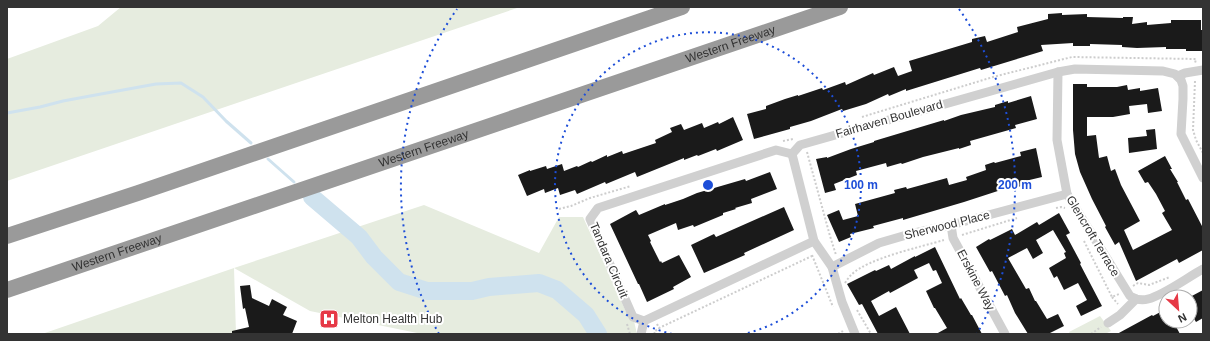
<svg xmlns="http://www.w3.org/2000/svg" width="1210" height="341" viewBox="0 0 1210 341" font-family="Helvetica,sans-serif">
  <rect width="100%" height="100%" fill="#fff"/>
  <g fill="#e6ecdf">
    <path d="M121 7H520L7 181V59L98 26Z"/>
    <path d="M424 205 539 253 559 217H583L627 314 634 321 637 334H422L310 311 234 268 236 334H42L234 268Z"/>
    <path d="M1100 316 1111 331 1105 334H1070L1069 332Z"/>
  </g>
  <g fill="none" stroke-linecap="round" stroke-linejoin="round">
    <g stroke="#cfe2ee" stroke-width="3">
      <path d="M7 113 40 107 63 101 101 94 156 84 181 83 203 97 226 121 251 143"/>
      <path d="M268 159 294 182"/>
    </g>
    <path stroke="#cfe2ee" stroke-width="18" d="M312 197 359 237 374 257 399 282 427 291H472L489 287 539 283 557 290 586 315 598 334"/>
  </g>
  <g fill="#1a1a1a">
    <path d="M1062 13V15L1087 14V17L1123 18V17H1133L1132 24 1147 22V25L1171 23V20H1201V30H1203L1202 51H1186V49H1166V47L1137 48 1122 47V45L1090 44V46H1073V43L1041 45 1043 51 981 70 980 68 906 91V89L889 96 888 94 866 104 843 111 842 109 811 121 790 127V129L754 139 747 114 766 109V106L785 99 798 95V96L822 88 823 90 845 82 846 85 873 73 874 75 894 67 898 76 912 71 909 61 972 42V39L985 36 987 42 1018 32 1017 27 1048 19V14Z"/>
    <path d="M1073 84H1087V87H1117L1127 85 1128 90 1140 88V91L1158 88 1162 111 1148 113 1147 104 1129 106 1130 114 1113 117H1087V136L1096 135 1099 158 1107 156 1111 171 1115 169 1121 185 1140 221 1124 230 1133 250 1172 230 1162 213 1165 211 1156 194 1148 182 1145 183 1138 171 1165 156 1172 169H1170L1178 182H1177L1186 200 1188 199 1203 228V250L1179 263 1177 259 1136 281 1119 242 1115 245 1105 227 1106 226 1092 199 1080 172 1075 154 1073 130Z"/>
    <path d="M1031 96 1037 119 1015 125 1016 128 970 141 971 145 959 149V148L923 157 902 164 901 163 887 167 886 163 856 171 857 175 834 184 836 190 825 193 816 159 827 157V158L851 149 874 142V141L944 120V121L961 115 995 107V105L1008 101V103Z"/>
    <path d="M733 117 743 140 717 151 716 149 698 156 697 155 684 160V158L637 177 635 172 606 184 605 182 577 194 575 190 560 195 558 188 545 193 544 189 527 196 518 175 530 170V171L546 166 547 169 562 164 564 171 577 166 578 167 591 161 592 162 607 155V157L622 151 623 154 656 143 655 140 672 132 670 128 681 124 684 130 702 123 704 128 718 122 719 124Z"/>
    <path d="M1155 129 1157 149 1129 153 1128 138 1147 136 1146 130Z"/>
    <path d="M1036 148 1042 177 1021 182 1022 186 1008 189 1007 188 964 202 903 220V218L873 226 874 228 850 234 851 237 839 242 827 215 839 210 843 220 858 216 855 204 895 193 894 190 906 187 907 189 947 178 949 185 967 180 966 177 986 170 985 165 994 162 995 163 1021 156 1020 152Z"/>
    <path d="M770 172 777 189 751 199 752 203 735 208 736 209 723 213V215L694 227 693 225 678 230 676 223 648 235 651 241 650 242 660 262 661 261 662 263 679 255 691 277 673 287 674 289 647 302 639 284H638L610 224 636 210 639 215 665 204V205L683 199 697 193 745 179 746 181Z"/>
    <path d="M784 207 794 230 744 253 745 255 704 273 691 245 714 234 716 237Z"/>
    <path d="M1059 213 1070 233 1066 235 1081 263 1080 264 1102 306 1081 316 1076 306 1087 300 1078 283 1064 290 1057 276 1054 278 1049 268 1066 258 1064 253 1066 252 1053 230 1036 240 1043 253 1033 259 1027 248 1008 258 1026 289 1029 288 1035 301H1036L1047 319 1058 314 1064 326 1048 334H1028L1015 313 1007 295 1005 296 992 271 990 272 976 247 989 239 990 240 1012 229 1015 235 1037 222 1039 225Z"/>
    <path d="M935 247 960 299 961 298 971 315H972L982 334H936L947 328 935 308H934L926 291 942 283 936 270 933 271 929 263 914 270 918 278 890 293 889 291 871 301 879 316 896 307 910 334H878L862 304 859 305 847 284 875 270 876 271 889 265 891 269 915 256V257Z"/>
    <path d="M250 285 252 298 269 306 272 299 287 307 283 315 297 321 292 334H232V331L249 327 245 308 243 309 240 286Z"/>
    <path d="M1203 290V318L1196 322 1190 312V297Z"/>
    <path d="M1166 309V321H1173L1180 334H1117L1152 315 1153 316Z"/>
  </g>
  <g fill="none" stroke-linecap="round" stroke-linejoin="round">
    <g stroke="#cdcdcd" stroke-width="2" stroke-dasharray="2 2" stroke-linecap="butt">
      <path d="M1195 81 1193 130 1196 140 1203 153"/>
      <path d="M862 117 993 77 1072 57 1196 59 1195 63"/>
      <path d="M783 141 793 139"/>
      <path d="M807 152 830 236 836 255"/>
      <path d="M1056 208 1061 207 1065 208"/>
      <path d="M559 209 571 206 590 198 631 186"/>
      <path d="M962 235 1017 218"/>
      <path d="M1084 241 1112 297 1119 294"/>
      <path d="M812 255 833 307"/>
      <path d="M845 283C847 280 849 277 851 275 868 258 921 247 944 240"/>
      <path d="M1133 286 1138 283 1149 285 1170 277"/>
      <path d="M1112 297 1118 304"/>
      <path d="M857 310 871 334"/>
      <path d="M627 324 630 334"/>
      <path d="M657 324 659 328 812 256"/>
      <path d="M655 334 654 332 659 328"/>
      <path d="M838 334 843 331"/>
      <path d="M1091 334 1101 327"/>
    </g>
    <g stroke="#d0d0d0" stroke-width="9">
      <path d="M1058 72 1057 140 1067 194 1130 296C1135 299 1141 301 1148 299 1164 295 1188 277 1203 269"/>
      <path d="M1178 76 1185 73 1203 70"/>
      <path d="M792 154 776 150 598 208 590 219 633 317 644 321 814 241"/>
      <path d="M792 154 800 145 1058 72 1075 69 1163 71 1175 74 1181 80 1183 86V99L1181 134 1203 178"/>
      <path d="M792 154 814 241 832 267 842 302 855 334"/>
      <path d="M951 225 953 238 1005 334"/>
      <path d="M832 267 879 243 910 234 951 225 1067 194"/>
      <path d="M1108 323 1120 315 1136 299"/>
      <path d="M641 334 644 321"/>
    </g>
    <g stroke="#9a9a9a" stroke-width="16">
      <path d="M7 236 138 193 682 7"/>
      <path id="s1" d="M7 290 840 7"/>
    </g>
  </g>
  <g fill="none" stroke="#1d4ed8" stroke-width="2" stroke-dasharray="2 4">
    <path d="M672 334A153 153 0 1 1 744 334"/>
    <path d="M439 334A307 307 0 0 1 457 9M959 9A307 307 0 0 1 977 334"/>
  </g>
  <defs>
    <symbol id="hospital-square" viewBox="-11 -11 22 22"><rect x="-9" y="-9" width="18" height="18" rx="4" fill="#e63946" stroke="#fff"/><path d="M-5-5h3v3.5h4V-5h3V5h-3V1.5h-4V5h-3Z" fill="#fff"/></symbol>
  </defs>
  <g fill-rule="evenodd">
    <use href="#hospital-square" x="318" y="308" width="22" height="22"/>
  </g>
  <g text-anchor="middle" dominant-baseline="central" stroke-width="4" stroke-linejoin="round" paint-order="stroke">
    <g font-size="12" fill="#333" stroke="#fff">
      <text stroke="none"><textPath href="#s1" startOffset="764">Western Freeway</textPath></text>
      <text transform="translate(889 119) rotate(-16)">Fairhaven Boulevard</text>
      <text stroke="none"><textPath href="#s1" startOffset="440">Western Freeway</textPath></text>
      <text transform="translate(947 225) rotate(-14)">Sherwood Place</text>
      <text transform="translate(1093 236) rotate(59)">Glencroft Terrace</text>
      <text stroke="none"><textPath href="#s1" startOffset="116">Western Freeway</textPath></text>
      <text transform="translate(609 260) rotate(67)">Tandara Circuit</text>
      <text transform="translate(976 280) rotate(62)">Erskine Way</text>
    </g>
    <g font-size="12" fill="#333" stroke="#fff" text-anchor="start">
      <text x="343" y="319">Melton Health Hub</text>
    </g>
  </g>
  <circle cx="708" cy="185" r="6" fill="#1d4ed8" stroke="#fff" stroke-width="2"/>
  <g font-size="12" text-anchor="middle" font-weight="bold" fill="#1d4ed8" stroke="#fff" stroke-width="4" stroke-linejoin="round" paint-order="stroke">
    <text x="861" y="189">100 m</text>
    <text x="1015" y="189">200 m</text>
  </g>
  <rect width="1210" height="341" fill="none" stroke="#333333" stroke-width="16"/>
  <g transform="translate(1178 309) rotate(154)"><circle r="19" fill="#ffffff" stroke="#adadad"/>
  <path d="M0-3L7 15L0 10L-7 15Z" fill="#e63946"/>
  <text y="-6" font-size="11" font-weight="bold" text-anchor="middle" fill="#333333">N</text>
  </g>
</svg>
